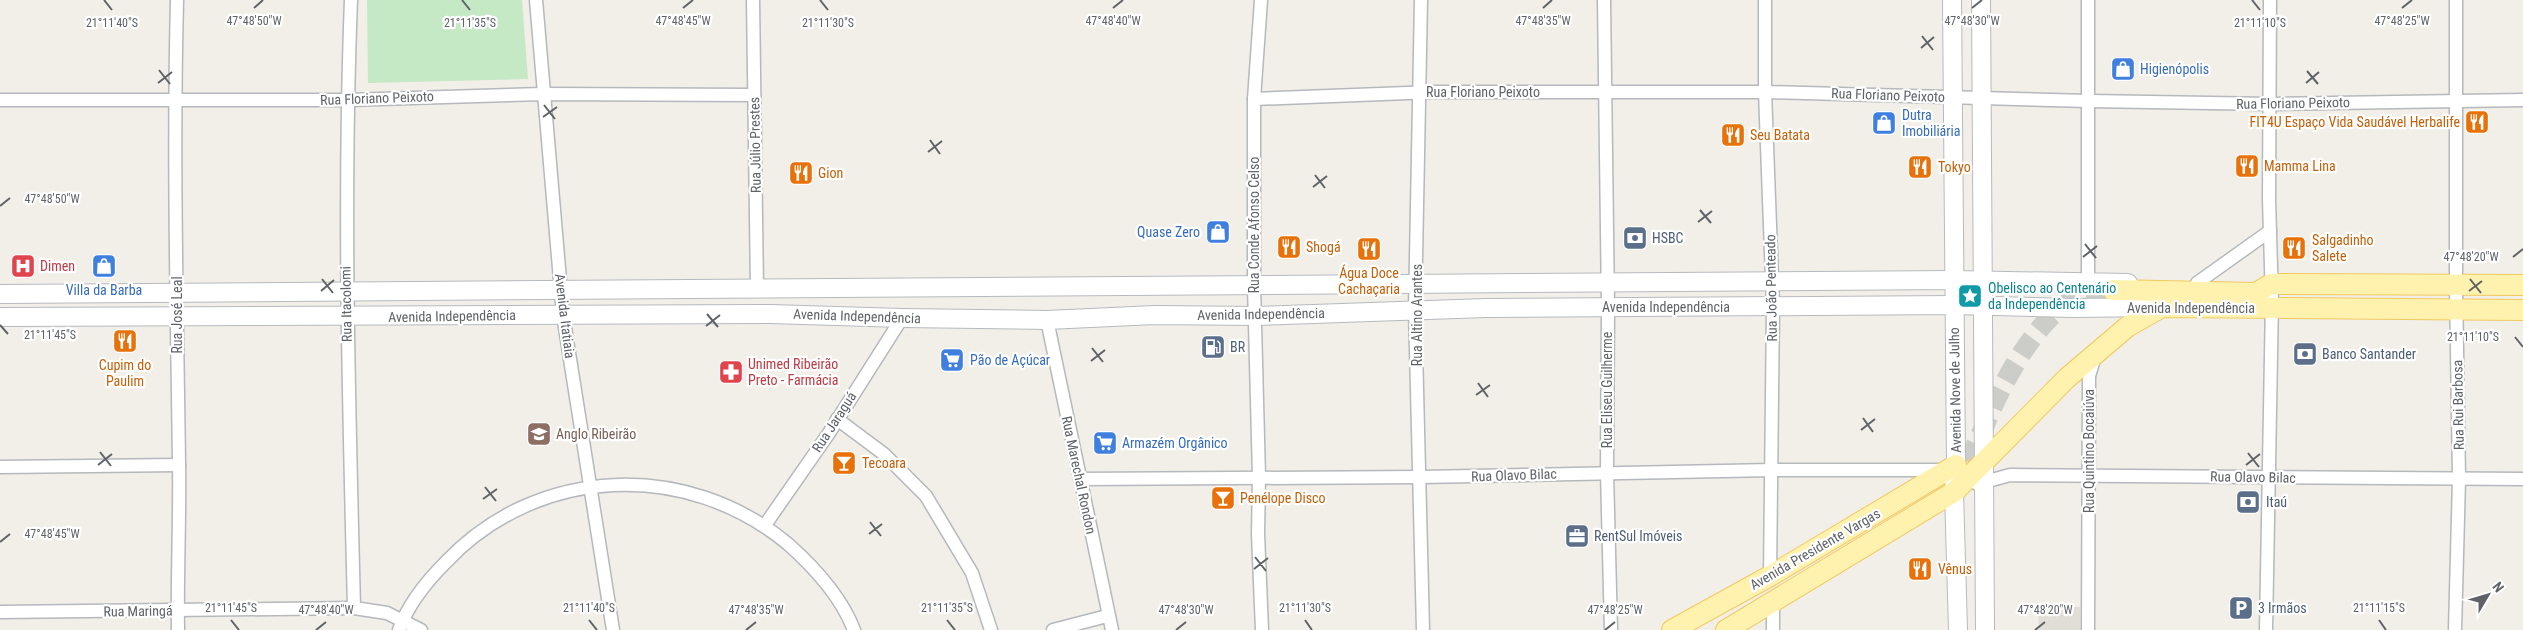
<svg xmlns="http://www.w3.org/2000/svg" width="2523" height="630" viewBox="0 0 2523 630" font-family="'Roboto Condensed',sans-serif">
  <rect width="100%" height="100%" fill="#f1efe8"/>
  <path fill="#e1ded6" d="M2038 606 2080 607V630H2039Z"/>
  <path fill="#c5e8c5" d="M367 0H522L528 79 368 83Z"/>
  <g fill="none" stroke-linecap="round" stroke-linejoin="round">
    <path stroke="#ccccc8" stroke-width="20" stroke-dasharray="20 10" stroke-linecap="butt" d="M1947 484C1972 464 1980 434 1993 406 2010 369 2045 306 2086 294 2094 291 2104 291 2113 290"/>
    <defs>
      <g id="street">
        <path d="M177 0C173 155 177 309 179 464 180 519 177 575 178 630"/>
        <path d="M351 0C343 203 349 405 354 608"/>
        <path d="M536 0 563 315 613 630"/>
        <path d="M753 0 757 289"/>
        <path d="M1261 0 1254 99V286L1259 477 1258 534 1262 630"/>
        <path d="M1421 0 1415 309 1423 630"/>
        <path d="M1604 0 1608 307 1607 472 1611 630"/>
        <path d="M1765 0V92L1773 306 1770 576"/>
        <path d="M2088 0V283"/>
        <path d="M1254 99 1433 92H1765L2089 101 2270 104 2523 100"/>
        <path d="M0 100H347L543 94 754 95"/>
        <path d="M2197 283 2270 231"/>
        <path d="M1047 320 1112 630"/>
        <path d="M837 419 884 454 926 496 972 573 991 630"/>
        <path d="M0 467 179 465"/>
        <path d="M1080 479 1420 477 1772 470H1944"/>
        <path d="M1977 484 2010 475 2523 479"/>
        <path d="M765 525 829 433 902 318"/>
        <path d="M0 612 354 608 387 613 421 630"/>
        <path d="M399 630C408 604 427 581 446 562 538 465 687 460 788 544 815 568 841 596 854 630"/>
        <path d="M1053 630 1107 616"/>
        <path d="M1773 630V603"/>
        <path d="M2088 630 2089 376 2095 356"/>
        <path d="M2266 630 2272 301 2269 199 2270 0"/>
        <path d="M2455 630 2459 479 2456 284V0"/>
      </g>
      <g id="secondary">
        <path d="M1952 0 1956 465 1954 492 1958 630"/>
        <path d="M1981 0 1985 630"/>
        <path d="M0 294 1954 280 2128 283"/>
        <path d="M0 317 770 314 902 318 1047 320 1155 315 1256 316 1486 308 1954 305 2072 308 2162 307"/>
      </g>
      <g id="primary">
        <path d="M2113 290 2256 293 2271 284 2523 285"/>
        <path d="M1672 630 1770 576 1956 465"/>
        <path d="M1726 630 1954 492 2067 378 2127 327 2162 307 2523 310"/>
      </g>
    </defs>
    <use href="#street" stroke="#b5b8bc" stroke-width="15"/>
    <use href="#secondary" stroke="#b6babf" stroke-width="20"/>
    <use href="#primary" stroke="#f2c960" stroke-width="22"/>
    <use href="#street" stroke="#fff" stroke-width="12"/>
    <use href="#secondary" stroke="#fff" stroke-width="18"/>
    <use href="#primary" stroke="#fff2af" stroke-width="20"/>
  </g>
  <path fill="none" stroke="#5f6368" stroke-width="2" d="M104 0 112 10M462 0 470 10M820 0 828 10M2252 0 2260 10M254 8 263 0M683 8 693 0M1113 8 1123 0M1543 8 1552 0M1972 8 1982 0M2402 8 2412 0M1922 36 1933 50M1921 48 1934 37M159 70 170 84M2307 71 2318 84M158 83 172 72M2306 83 2319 72M544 105 555 119M543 117 557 107M930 140 940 154M928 152 942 141M1315 175 1325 188M1313 187 1327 176M0 206 10 198M1700 210 1711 223M1698 222 1712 211M2085 244 2096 258M2083 257 2097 246M2513 257 2523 249M322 279 333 293M2470 279 2481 293M321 291 334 280M2469 291 2482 281M707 314 718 327M0 325 8 334M706 326 720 315M2515 337 2523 347M1092 348 1103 362M1091 361 1105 350M1478 383 1488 397M1476 395 1490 385M1863 418 1873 432M1861 430 1875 419M100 452 111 466M2248 453 2259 467M98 465 112 454M2246 465 2260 454M485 487 496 501M483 499 497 489M870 522 881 536M869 534 882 524M0 542 10 534M1255 557 1266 571M1254 569 1268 558M231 620 239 630M589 620 597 630M947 620 955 630M1305 620 1312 630M2379 620 2386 630M316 630 326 622M746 630 756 622M1176 630 1186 622M1605 630 1615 622M2035 630 2045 622"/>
  <defs>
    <symbol id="shop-square" viewBox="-11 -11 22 22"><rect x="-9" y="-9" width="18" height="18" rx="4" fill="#3f7fe0" stroke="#fff"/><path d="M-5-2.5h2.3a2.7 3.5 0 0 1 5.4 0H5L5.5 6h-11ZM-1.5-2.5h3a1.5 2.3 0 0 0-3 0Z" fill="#fff"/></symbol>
    <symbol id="restaurant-square" viewBox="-11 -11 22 22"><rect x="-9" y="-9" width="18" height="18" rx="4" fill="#e8710a" stroke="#fff"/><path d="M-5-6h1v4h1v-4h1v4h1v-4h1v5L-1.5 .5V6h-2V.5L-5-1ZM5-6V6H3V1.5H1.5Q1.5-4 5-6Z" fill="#fff"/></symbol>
    <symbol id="bank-square" viewBox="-11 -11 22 22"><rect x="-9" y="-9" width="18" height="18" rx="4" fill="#5c6f8a" stroke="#fff"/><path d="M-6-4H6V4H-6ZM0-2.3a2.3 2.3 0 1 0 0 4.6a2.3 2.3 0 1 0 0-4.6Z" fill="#fff"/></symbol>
    <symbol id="hospital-square" viewBox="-11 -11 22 22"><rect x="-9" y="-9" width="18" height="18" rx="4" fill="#e0444e" stroke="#fff"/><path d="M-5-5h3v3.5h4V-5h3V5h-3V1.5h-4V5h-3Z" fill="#fff"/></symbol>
    <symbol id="sight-square" viewBox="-11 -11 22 22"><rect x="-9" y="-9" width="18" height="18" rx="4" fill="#0f9aa8" stroke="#fff"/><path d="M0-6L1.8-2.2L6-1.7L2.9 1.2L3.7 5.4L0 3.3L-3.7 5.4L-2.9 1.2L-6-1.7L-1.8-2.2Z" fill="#fff"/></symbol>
    <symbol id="fuel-square" viewBox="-11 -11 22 22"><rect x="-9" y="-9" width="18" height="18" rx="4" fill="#5c6f8a" stroke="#fff"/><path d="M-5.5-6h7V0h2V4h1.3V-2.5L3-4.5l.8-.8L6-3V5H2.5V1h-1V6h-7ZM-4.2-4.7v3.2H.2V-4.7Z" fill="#fff"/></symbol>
    <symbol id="supermarket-square" viewBox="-11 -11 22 22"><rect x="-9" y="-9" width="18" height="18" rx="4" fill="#3f7fe0" stroke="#fff"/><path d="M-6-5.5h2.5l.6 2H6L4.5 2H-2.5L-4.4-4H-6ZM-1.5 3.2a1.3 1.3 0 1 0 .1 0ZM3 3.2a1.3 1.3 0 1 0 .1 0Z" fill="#fff"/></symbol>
    <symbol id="pharmacy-square" viewBox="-11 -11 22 22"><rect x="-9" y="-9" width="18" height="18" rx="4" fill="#e0444e" stroke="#fff"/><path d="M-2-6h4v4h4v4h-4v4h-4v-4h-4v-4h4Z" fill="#fff"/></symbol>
    <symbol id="school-square" viewBox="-11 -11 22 22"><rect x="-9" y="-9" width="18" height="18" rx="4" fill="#8d6e63" stroke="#fff"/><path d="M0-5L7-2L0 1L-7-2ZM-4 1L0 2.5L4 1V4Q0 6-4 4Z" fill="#fff"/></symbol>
    <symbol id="bar-square" viewBox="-11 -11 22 22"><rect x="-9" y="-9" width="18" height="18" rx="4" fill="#e8710a" stroke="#fff"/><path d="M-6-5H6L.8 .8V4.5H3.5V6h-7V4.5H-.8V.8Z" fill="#fff"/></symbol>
    <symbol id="office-square" viewBox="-11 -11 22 22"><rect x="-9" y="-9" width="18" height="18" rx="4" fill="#5c6f8a" stroke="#fff"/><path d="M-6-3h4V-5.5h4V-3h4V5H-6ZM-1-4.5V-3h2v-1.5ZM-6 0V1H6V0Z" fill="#fff"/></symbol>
    <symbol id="parking-square" viewBox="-11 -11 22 22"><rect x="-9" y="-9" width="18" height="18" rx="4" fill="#5c6f8a" stroke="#fff"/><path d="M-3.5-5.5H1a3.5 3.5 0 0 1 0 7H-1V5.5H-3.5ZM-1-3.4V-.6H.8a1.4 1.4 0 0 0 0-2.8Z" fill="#fff"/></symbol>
  </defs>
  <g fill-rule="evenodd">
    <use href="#shop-square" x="2109" y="55" width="28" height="28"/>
    <use href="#restaurant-square" x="2463" y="108" width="28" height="28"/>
    <use href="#shop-square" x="1870" y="109" width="28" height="28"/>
    <use href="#restaurant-square" x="1719" y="121" width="28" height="28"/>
    <use href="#restaurant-square" x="2233" y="152" width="28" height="28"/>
    <use href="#restaurant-square" x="1906" y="153" width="28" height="28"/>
    <use href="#restaurant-square" x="787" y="159" width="28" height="28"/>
    <use href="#shop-square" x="1204" y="218" width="28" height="28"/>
    <use href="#bank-square" x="1621" y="224" width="28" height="28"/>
    <use href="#restaurant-square" x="1275" y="233" width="28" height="28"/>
    <use href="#restaurant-square" x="2280" y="234" width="28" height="28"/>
    <use href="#restaurant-square" x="1355" y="235" width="28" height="28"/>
    <use href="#hospital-square" x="9" y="252" width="28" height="28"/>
    <use href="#shop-square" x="90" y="252" width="28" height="28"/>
    <use href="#sight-square" x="1956" y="282" width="28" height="28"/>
    <use href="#restaurant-square" x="111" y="327" width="28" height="28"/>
    <use href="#fuel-square" x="1199" y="333" width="28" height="28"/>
    <use href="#bank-square" x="2291" y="340" width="28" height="28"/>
    <use href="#supermarket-square" x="938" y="346" width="28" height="28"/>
    <use href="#pharmacy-square" x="717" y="358" width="28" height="28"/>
    <use href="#school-square" x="525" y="420" width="28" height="28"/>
    <use href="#supermarket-square" x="1091" y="429" width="28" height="28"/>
    <use href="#bar-square" x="830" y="449" width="28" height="28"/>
    <use href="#bar-square" x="1209" y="484" width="28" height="28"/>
    <use href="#bank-square" x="2234" y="488" width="28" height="28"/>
    <use href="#office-square" x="1563" y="522" width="28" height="28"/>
    <use href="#restaurant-square" x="1906" y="555" width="28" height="28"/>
    <use href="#parking-square" x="2227" y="594" width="28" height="28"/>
  </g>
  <g text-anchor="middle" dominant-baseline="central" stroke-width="4.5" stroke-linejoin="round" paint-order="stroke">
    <g font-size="14" fill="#366cbe" stroke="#fff" text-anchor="start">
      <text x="2140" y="69">Higienópolis</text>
      <text x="1902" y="115">Dutra<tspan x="1902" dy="16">Imobiliária</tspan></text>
      <text x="1200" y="232" text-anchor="end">Quase Zero</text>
      <text x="104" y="290" text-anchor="middle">Villa da Barba</text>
      <text x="970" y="360">Pão de Açúcar</text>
      <text x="1122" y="443">Armazém Orgânico</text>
    </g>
    <g font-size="14" fill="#5f6368" stroke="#fff">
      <text x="1483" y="92">Rua Floriano Peixoto</text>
      <text transform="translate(1888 95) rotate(2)">Rua Floriano Peixoto</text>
      <text transform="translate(377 98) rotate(-2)">Rua Floriano Peixoto</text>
      <text transform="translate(2293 103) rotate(-1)">Rua Floriano Peixoto</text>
      <text transform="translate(755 145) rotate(-91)">Rua Júlio Prestes</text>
      <text transform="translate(1254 225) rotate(-90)">Rua Conde Afonso Celso</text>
      <text transform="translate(1771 288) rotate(-91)">Rua João Penteado</text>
      <text transform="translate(346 304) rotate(-91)">Rua Itacolomi</text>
      <text x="1666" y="307">Avenida Independência</text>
      <text x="2191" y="308">Avenida Independência</text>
      <text transform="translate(1261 314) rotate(-1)">Avenida Independência</text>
      <text transform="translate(177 315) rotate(-90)">Rua José Leal</text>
      <text transform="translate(1417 315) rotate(-90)">Rua Altino Arantes</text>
      <text transform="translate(452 316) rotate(-1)">Avenida Independência</text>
      <text transform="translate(565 316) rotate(83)">Avenida Itatiaia</text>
      <text transform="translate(857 316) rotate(2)">Avenida Independência</text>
      <text transform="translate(1607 390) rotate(-90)">Rua Eliseu Guilherme</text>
      <text transform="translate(1955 390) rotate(-91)">Avenida Nove de Julho</text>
      <text transform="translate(2458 405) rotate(-91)">Rua Rui Barbosa</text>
      <text transform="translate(834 422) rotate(-57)">Rua Jaraguá</text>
      <text transform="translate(2089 451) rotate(-90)">Rua Quintino Bocaiúva</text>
      <text transform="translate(1079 475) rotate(78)">Rua Marechal Rondon</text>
      <text transform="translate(1514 475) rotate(-2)">Rua Olavo Bilac</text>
      <text transform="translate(2253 477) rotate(1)">Rua Olavo Bilac</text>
      <text transform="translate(1815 549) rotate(-30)">Avenida Presidente Vargas</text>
      <text transform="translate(138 611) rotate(-1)">Rua Maringá</text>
    </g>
    <g font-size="14" fill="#c56008" stroke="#fff" text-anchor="start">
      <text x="2460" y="122" text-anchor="end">FIT4U Espaço Vida Saudável Herbalife</text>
      <text x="1750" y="135">Seu Batata</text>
      <text x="2264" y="166">Mamma Lina</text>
      <text x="1938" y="167">Tokyo</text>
      <text x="818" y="173">Gion</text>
      <text x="2312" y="240">Salgadinho<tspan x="2312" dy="16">Salete</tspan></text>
      <text x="1306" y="247">Shogá</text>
      <text x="1369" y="273" text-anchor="middle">Água Doce<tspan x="1369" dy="16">Cachaçaria</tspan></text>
      <text x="125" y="365" text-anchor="middle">Cupim do<tspan x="125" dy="16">Paulim</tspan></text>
      <text x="862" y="463">Tecoara</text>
      <text x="1240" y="498">Penélope Disco</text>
      <text x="1938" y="569">Vênus</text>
    </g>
    <g font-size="14" fill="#4e5e75" stroke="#fff" text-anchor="start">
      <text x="1652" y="238">HSBC</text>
      <text x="1230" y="347">BR</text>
      <text x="2322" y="354">Banco Santander</text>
      <text x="2266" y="502">Itaú</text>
      <text x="1594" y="536">RentSul Imóveis</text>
      <text x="2258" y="608">3 Irmãos</text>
    </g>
    <g font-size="14" fill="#be3a42" stroke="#fff" text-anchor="start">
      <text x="40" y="266">Dimen</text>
      <text x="748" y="364">Unimed Ribeirão<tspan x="748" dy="16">Preto - Farmácia</tspan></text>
    </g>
    <g font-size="14" fill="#0d838f" stroke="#fff" text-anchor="start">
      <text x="1988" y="288">Obelisco ao Centenário<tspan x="1988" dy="16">da Independência</tspan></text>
    </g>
    <g font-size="14" fill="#785e54" stroke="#fff" text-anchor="start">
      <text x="556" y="434">Anglo Ribeirão</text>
    </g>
  </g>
  <g font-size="12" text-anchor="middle" fill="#5f6368" stroke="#fff" stroke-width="4.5" stroke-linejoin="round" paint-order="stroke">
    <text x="254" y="25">47°48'50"W</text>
    <text x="683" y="25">47°48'45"W</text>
    <text x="1113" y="25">47°48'40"W</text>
    <text x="1543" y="25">47°48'35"W</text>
    <text x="1972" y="25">47°48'30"W</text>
    <text x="2402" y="25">47°48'25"W</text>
    <text x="112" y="27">21°11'40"S</text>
    <text x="470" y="27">21°11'35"S</text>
    <text x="828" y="27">21°11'30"S</text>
    <text x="2260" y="27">21°11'10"S</text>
    <text x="52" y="203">47°48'50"W</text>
    <text x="2471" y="261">47°48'20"W</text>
    <text x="50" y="339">21°11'45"S</text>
    <text x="2473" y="341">21°11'10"S</text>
    <text x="52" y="538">47°48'45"W</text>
    <text x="231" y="612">21°11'45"S</text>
    <text x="589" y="612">21°11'40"S</text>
    <text x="947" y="612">21°11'35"S</text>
    <text x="1305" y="612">21°11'30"S</text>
    <text x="2379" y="612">21°11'15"S</text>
    <text x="326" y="614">47°48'40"W</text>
    <text x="756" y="614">47°48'35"W</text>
    <text x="1186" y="614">47°48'30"W</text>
    <text x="1615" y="614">47°48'25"W</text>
    <text x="2045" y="614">47°48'20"W</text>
  </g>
  <g transform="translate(2488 595) rotate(52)" stroke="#ffffff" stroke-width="4" paint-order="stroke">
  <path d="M0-4L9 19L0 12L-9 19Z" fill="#5f6368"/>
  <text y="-8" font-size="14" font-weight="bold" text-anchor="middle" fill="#5f6368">N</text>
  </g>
</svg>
